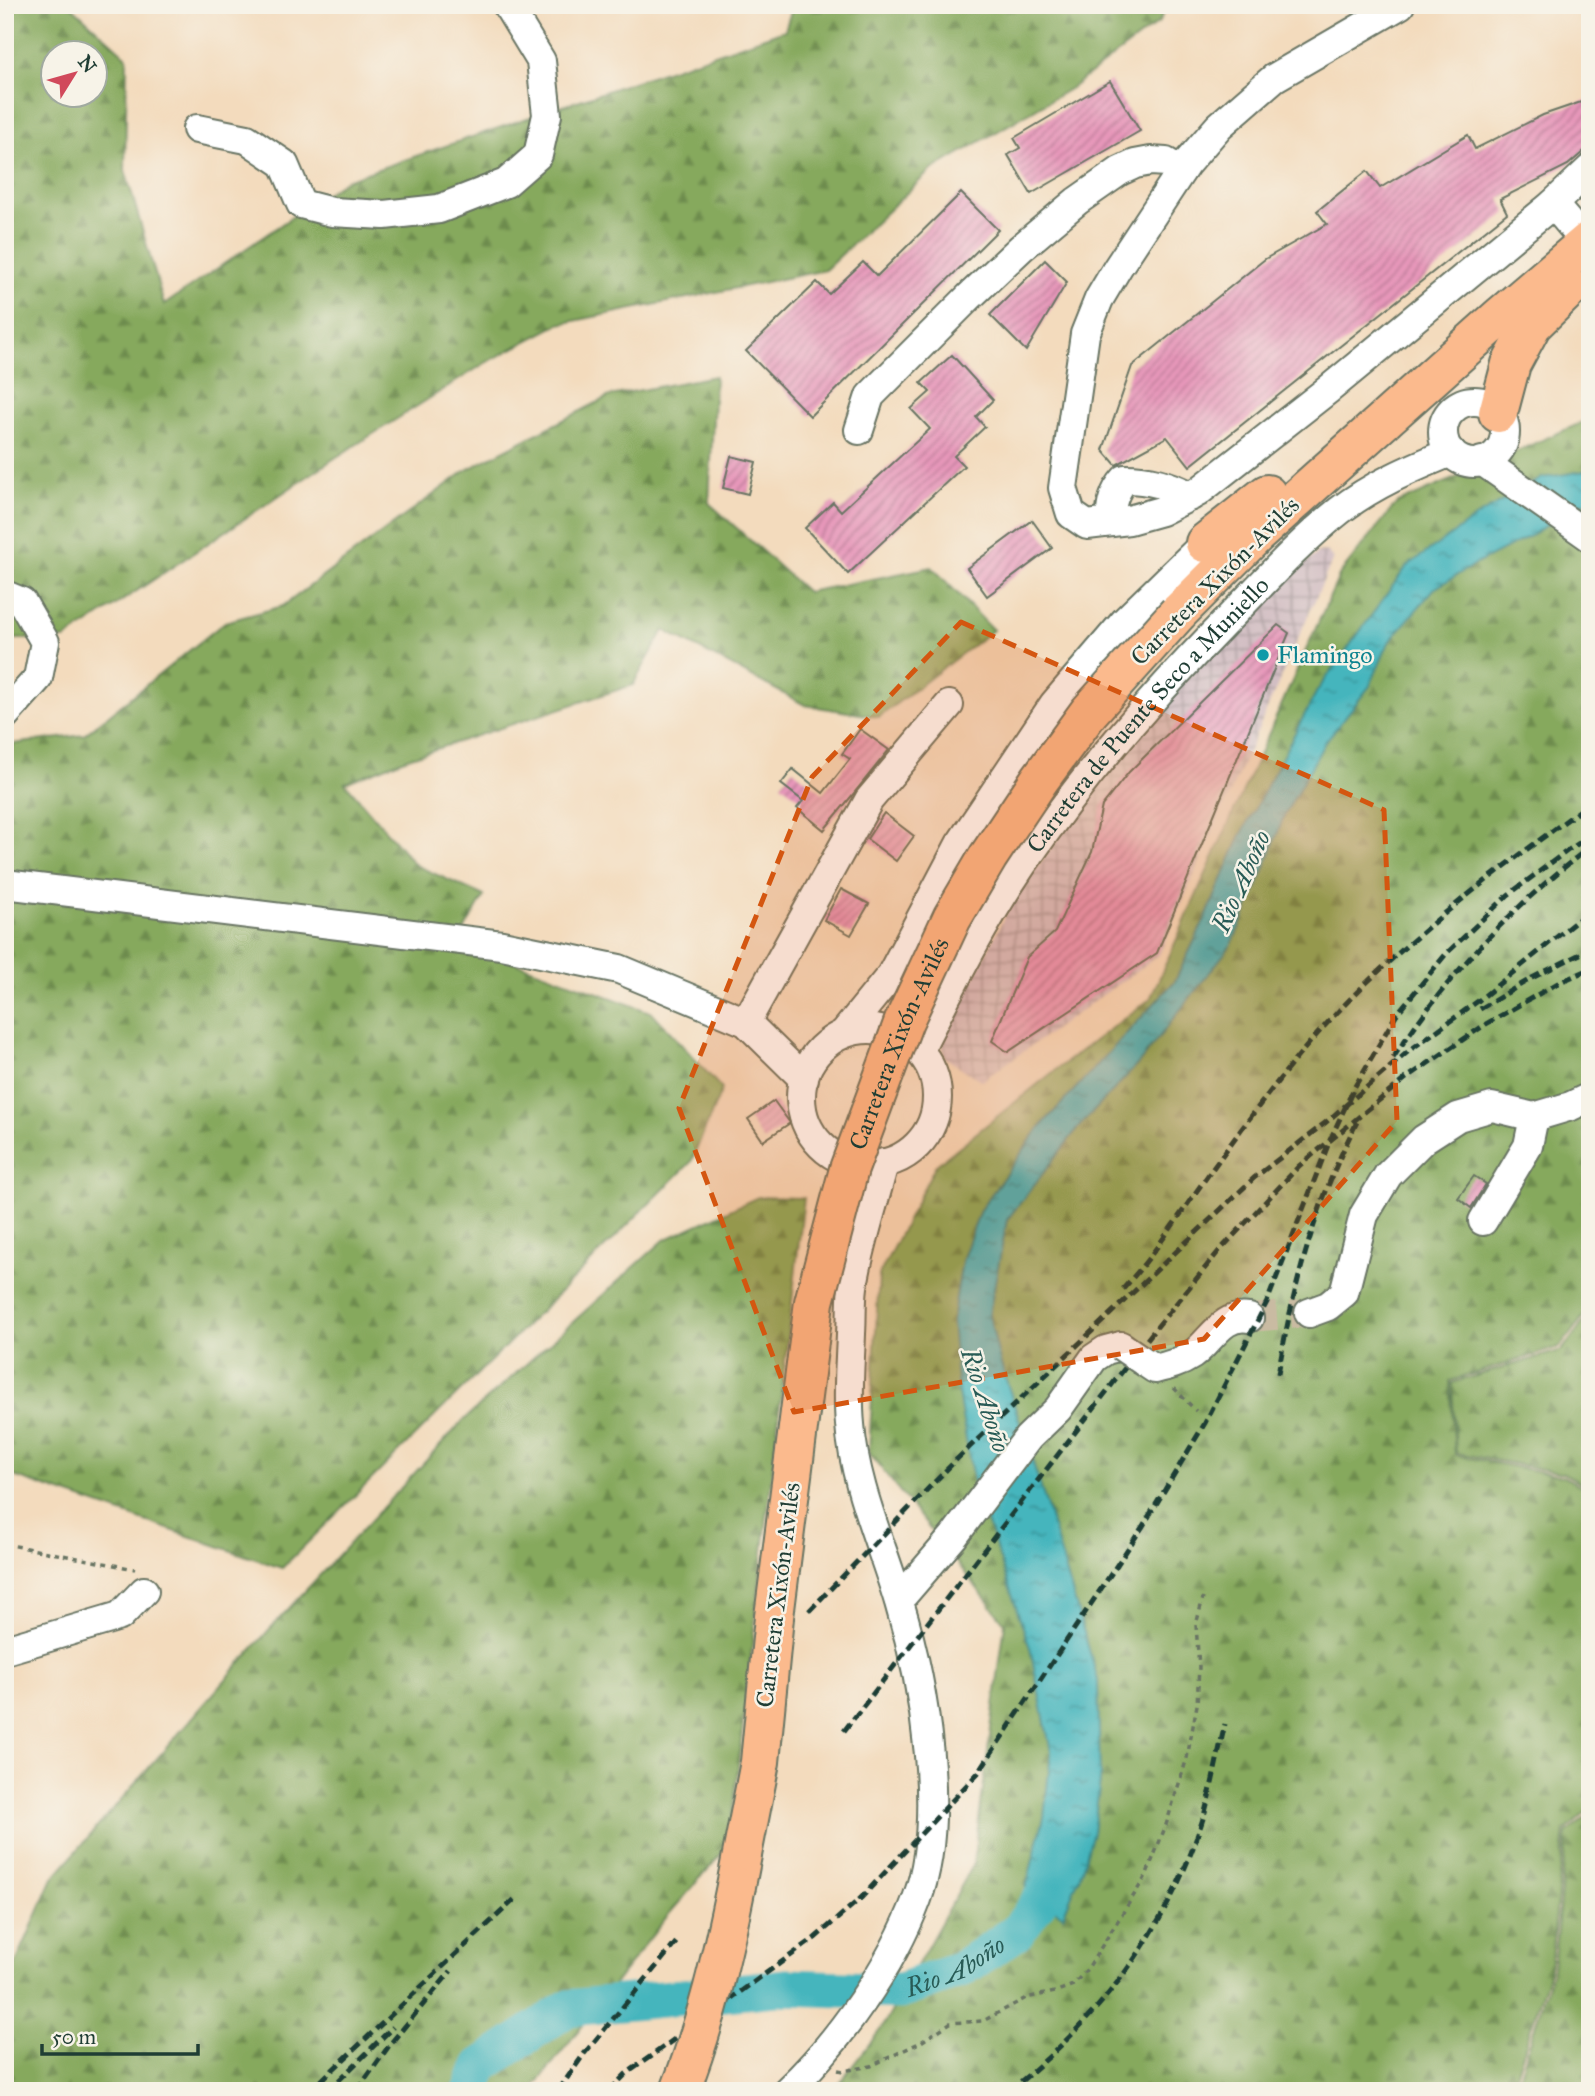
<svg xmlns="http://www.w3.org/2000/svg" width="1595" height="2096" viewBox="0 0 1595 2096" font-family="'IM FELL Great Primer',serif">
  <defs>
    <pattern id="industrial-grid" width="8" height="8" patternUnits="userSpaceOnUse" patternTransform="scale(1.75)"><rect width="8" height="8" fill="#d2bec3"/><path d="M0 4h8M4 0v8" fill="none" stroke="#aa9c9f"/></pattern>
    <pattern id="forest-firs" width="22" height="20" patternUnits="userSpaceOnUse" patternTransform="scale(1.75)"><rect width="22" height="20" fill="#86a95d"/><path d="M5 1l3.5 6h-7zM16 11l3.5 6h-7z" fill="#6d8b4e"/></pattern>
    <pattern id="water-ripples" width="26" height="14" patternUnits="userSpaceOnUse" patternTransform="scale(1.75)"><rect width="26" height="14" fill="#45b5bd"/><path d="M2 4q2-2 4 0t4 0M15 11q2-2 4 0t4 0" fill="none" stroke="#39949a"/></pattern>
    <pattern id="building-hatch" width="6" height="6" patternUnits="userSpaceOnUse" patternTransform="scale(1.75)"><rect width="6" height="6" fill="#e797ba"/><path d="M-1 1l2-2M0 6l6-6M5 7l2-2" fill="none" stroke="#bb7c98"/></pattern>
  </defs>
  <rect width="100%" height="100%" fill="#f7f3e8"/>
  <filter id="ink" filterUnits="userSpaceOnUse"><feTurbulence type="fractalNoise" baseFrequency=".0143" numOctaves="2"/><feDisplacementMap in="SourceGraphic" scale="14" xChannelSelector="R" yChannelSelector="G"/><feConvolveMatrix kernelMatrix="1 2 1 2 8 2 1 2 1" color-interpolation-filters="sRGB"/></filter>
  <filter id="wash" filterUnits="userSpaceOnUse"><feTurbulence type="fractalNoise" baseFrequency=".00686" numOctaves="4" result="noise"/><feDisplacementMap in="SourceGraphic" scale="28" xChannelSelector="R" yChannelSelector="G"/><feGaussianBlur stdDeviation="1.57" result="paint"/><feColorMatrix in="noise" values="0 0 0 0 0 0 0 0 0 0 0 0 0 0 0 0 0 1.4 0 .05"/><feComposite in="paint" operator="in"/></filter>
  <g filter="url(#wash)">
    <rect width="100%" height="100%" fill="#f3dbbd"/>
    <path fill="url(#industrial-grid)" d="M1327 551 1333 559 1159 955 982 1081 944 1057 942 1041 1014 898 1153 711 1291 574 1318 553Z"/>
    <g fill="url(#forest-firs)" stroke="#527348" stroke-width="2" fill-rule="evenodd">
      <path d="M5 5H70L127 57 125 170 164 305 346 180 785 30 793 5H1168L1159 22 1071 88 930 171 825 270 559 324 487 362 335 458 65 639H5ZM52 52H94V94H52Z"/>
      <path d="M715 376 709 503 807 592 932 567 993 630 879 717 805 705 664 630 633 685 402 760 345 783 415 865 484 896 458 941 653 1013 722 1089 691 1162 282 1568 5 1473V745L84 735 225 622 283 606 468 469 610 396Z"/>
      <path d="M1590 419V1308L1560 1347 1450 1381 1455 1455 1562 1476 1590 1490V1809L1565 1831 1550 1968 1511 2091H833L884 2025 973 1865 1005 1623 869 1453 879 1275 935 1166 1053 1072 1150 999 1340 574 1396 504Z"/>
      <path d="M758 1197 804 1198 729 1845 669 1914 531 2091H5V1988L53 1878 268 1631 463 1421 664 1240Z"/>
      <path d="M1590 1314V1487L1563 1473 1456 1453 1452 1383 1562 1350Z"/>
      <path d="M1590 1814V2091H1515L1553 1968 1567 1833Z"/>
    </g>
    <path fill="url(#water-ripples)" stroke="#327978" stroke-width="2" d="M1590 470V501L1579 504 1530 536 1472 566 1434 589 1389 642 1370 686 1325 742 1285 814 1259 883 1232 944 1138 1064 1079 1127 1007 1220 989 1315 1000 1361 1045 1500 1098 1680 1100 1782 1093 1832 1082 1870 1063 1916 1026 1887 1044 1817 1051 1752 1030 1648 973 1480 958 1393 952 1321 962 1261 980 1210 1040 1127 1175 981 1207 915 1240 837 1317 691 1407 566 1482 513 1542 478Z"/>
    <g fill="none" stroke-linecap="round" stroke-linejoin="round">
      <path stroke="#45b5bd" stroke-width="37" id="s1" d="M471 2091 481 2066 568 2008 787 1987 900 1991 960 1970 1017 1932 1051 1885 1062 1853"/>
    </g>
    <g id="blocks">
      <g fill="url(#building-hatch)">
        <path d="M1110 81 1140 131 1031 194 1008 155 1020 148 1014 138Z"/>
        <path d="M1590 99V146L1568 165 1500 199 1507 213 1190 466 1167 437 1116 465 1103 450 1132 366 1265 259 1327 224 1317 211 1367 171 1380 188 1468 135 1475 149 1543 115Z"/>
        <path d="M961 193 998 230 810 416 746 351 817 282 829 294 863 262 877 276Z"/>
        <path d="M1045 260 1067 282 1026 351 990 315Z"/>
        <path d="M952 355 993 400 976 417 985 427 954 456 964 466 848 574 805 528 833 502 841 511 930 429 911 409 930 392 921 383Z"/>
        <path d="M731 456 756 462 748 494 723 488Z"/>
        <path d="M1032 520 1052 548 987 596 967 568Z"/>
        <path d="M1278 625 1289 633 1157 953 1008 1052 992 1041 1027 957 1055 932 1092 852 1102 806 1129 772Z"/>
        <path d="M860 729 889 750 824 830 797 808 803 801 781 784 793 769 823 793 850 759 842 754Z"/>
        <path d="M884 813 914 836 896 861 867 839Z"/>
        <path d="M841 889 869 904 851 935 824 920Z"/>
        <path d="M774 1101 790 1123 763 1141 748 1119Z"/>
        <path d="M1474 1176 1486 1184 1471 1208 1458 1198Z"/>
      </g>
    </g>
  </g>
  <g filter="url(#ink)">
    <use href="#blocks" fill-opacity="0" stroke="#697464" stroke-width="2"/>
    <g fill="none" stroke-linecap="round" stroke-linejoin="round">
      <path stroke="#c9bba2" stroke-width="28" stroke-dasharray="28 14" stroke-linecap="butt" d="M1249 1318 1309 1313"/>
      <defs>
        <g id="minor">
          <path d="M1400 5 1274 78 1219 126 1186 164 1118 267 1099 299 1085 334 1063 488 1071 514 1087 525 1129 520 1161 511 1198 492 1329 389 1553 204 1590 169"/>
          <path d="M197 129 247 139 284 164 301 204 332 212 384 215 439 209 506 183 538 155 547 115 541 61 507 5"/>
          <path d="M1553 204 1586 243"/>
          <circle cx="1474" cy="432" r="31"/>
          <path d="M859 430 870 396 969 297 1021 248 1077 201 1120 171 1135 164 1151 161 1166 162 1181 171"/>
          <path d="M1482 461 1590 537"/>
          <path d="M1110 522C1111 505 1113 492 1125 479 1150 479 1169 485 1191 496"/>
          <path d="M5 595 22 602 45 642 38 678 5 715"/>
          <path d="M5 884 502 945 619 969 746 1022 804 1079"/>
          <path d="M746 1022 869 800 949 705"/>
          <circle cx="869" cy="1097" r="68"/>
          <path d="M844 1033 891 975 960 844 1054 704 1125 621 1205 543"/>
          <path id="s2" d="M919 1050C951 987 982 924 1022 865 1083 776 1153 695 1229 618 1263 583 1301 541 1339 511 1372 485 1412 468 1451 452"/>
          <path d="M1483 1221 1528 1146 1534 1117"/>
          <path d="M1309 1313 1328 1306 1344 1293 1364 1215 1388 1175 1424 1139 1458 1117 1492 1107 1534 1117 1571 1106 1590 1097"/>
          <path d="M1143 1361 1155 1369C1168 1366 1180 1363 1192 1355 1211 1342 1222 1313 1249 1318"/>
          <path d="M899 1600 954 1536 1028 1438 1058 1409 1094 1358 1106 1350 1121 1346"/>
          <path d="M5 1650 120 1616 144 1591"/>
          <path d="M787 2091C839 2042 892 1966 917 1899 947 1818 924 1684 899 1602 882 1544 854 1485 850 1424 847 1394 850 1364 851 1334 852 1319 851 1302 853 1287 859 1246 874 1203 884 1163"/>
        </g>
        <g id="highway">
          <path d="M1498 413 1511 364 1532 325 1570 288"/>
          <path d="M1205 543 1267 494"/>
          <path d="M1178 613 1257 534 1502 315 1590 240"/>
          <path d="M736 1886 760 1762 774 1617"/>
        </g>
      </defs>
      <use href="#minor" stroke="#697464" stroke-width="32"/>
      <use href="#highway" stroke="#697464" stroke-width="42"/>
      <g stroke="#697464" stroke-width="3.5" stroke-dasharray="5 5" stroke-linecap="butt">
        <path d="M1174 1388 1196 1411"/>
        <path d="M5 1544 135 1569"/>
        <path d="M838 2070 843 2071 871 2066 921 2042 950 2023 983 2021 1026 1998 1055 1992 1073 1985 1088 1968 1146 1876 1166 1825 1187 1758 1197 1705 1199 1667 1196 1625 1203 1598"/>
      </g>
      <use href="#minor" stroke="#fff" stroke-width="28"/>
      <use href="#highway" stroke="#fbba8d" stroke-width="38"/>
      <g stroke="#1f3d34" stroke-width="5" stroke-dasharray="10 5" stroke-linecap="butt">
        <path d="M1480 1009 1532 978 1590 949"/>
        <path d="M1393 1058C1447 976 1512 906 1590 847"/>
        <path d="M1123 1289C1150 1259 1173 1225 1196 1192 1228 1147 1260 1103 1295 1060 1381 956 1482 882 1590 803"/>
        <path d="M1278 1374C1293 1287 1316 1201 1357 1122"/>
        <path d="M809 1611 957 1459 1254 1178 1325 1123 1410 1050 1478 1001 1590 910"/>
        <path d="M844 1731 1152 1333 1219 1251 1299 1166 1405 1079 1486 1024 1558 983 1590 969"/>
        <path d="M310 2091 516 1898"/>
        <path d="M328 2091 393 2027"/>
        <path d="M357 2091 391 2043 451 1971"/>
        <path d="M558 2091 584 2054 679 1939"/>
        <path d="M609 2091 626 2074 815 1938 861 1898 978 1773 1143 1526 1205 1423 1267 1302 1330 1140 1354 1088 1396 1015 1446 954 1508 895 1567 851 1590 836"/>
        <path d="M1009 2091C1102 2017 1171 1926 1205 1812 1213 1783 1218 1753 1225 1724"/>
      </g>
      <defs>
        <path id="minor-bridge" d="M1121 1346 1143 1361"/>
        <g id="highway-bridge">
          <path id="s3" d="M774 1617 814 1302 849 1169 904 1021 952 918 988 857 1040 779 1089 712 1178 613"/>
          <path d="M680 2091C706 2024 722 1956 736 1886"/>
        </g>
      </defs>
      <use href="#minor-bridge" stroke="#697464" stroke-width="32" stroke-linecap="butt"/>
      <use href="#highway-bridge" stroke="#697464" stroke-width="42" stroke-linecap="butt"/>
      <use href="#minor-bridge" stroke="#fff" stroke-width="28"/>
      <use href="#highway-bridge" stroke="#fbba8d" stroke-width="38"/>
    </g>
  </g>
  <path fill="#d45610" fill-opacity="0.2" stroke="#d45610" stroke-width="5" stroke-dasharray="14 9" stroke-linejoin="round" d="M961 622 1384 810 1397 1121 1204 1339 794 1412 679 1108 812 777Z"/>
  <circle fill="#0f9aa8" stroke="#f7f3e8" stroke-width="2.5" cx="1263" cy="655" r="7"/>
  <g text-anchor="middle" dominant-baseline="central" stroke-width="5" stroke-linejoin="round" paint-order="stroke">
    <g font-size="24" fill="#1f3d34" stroke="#f7f3e8">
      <text transform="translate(1215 581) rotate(-45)">Carretera Xixón-Avilés</text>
      <text stroke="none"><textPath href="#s2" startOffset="408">Carretera de Puente Seco a Muniello</textPath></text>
      <text stroke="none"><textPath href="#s3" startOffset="590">Carretera Xixón-Avilés</textPath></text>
      <text transform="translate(778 1595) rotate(-83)">Carretera Xixón-Avilés</text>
    </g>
    <g font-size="24" fill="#0d838f" stroke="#f7f3e8" text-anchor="start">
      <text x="1277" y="655">Flamingo</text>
    </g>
    <g font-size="26" font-style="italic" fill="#285b56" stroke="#f7f3e8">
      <text transform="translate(1241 881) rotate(-66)">Rio Aboño</text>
      <text transform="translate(986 1400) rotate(72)">Rio Aboño</text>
      <text stroke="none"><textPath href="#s1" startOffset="525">Rio Aboño</textPath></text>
    </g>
  </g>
  <rect width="1595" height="2096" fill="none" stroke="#f7f3e8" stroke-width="28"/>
  <g transform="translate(74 74) rotate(53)"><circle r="33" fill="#f7f3e8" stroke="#a1aaa0" stroke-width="2"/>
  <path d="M0-5L12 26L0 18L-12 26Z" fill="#d1495b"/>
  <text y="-10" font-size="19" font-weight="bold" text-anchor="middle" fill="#1f3d34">N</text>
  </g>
  <path d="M42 2044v10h156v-10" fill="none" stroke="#1f3d34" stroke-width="3.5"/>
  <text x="52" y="2044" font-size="21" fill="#1f3d34" stroke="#f7f3e8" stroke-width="5" paint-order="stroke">50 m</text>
</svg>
